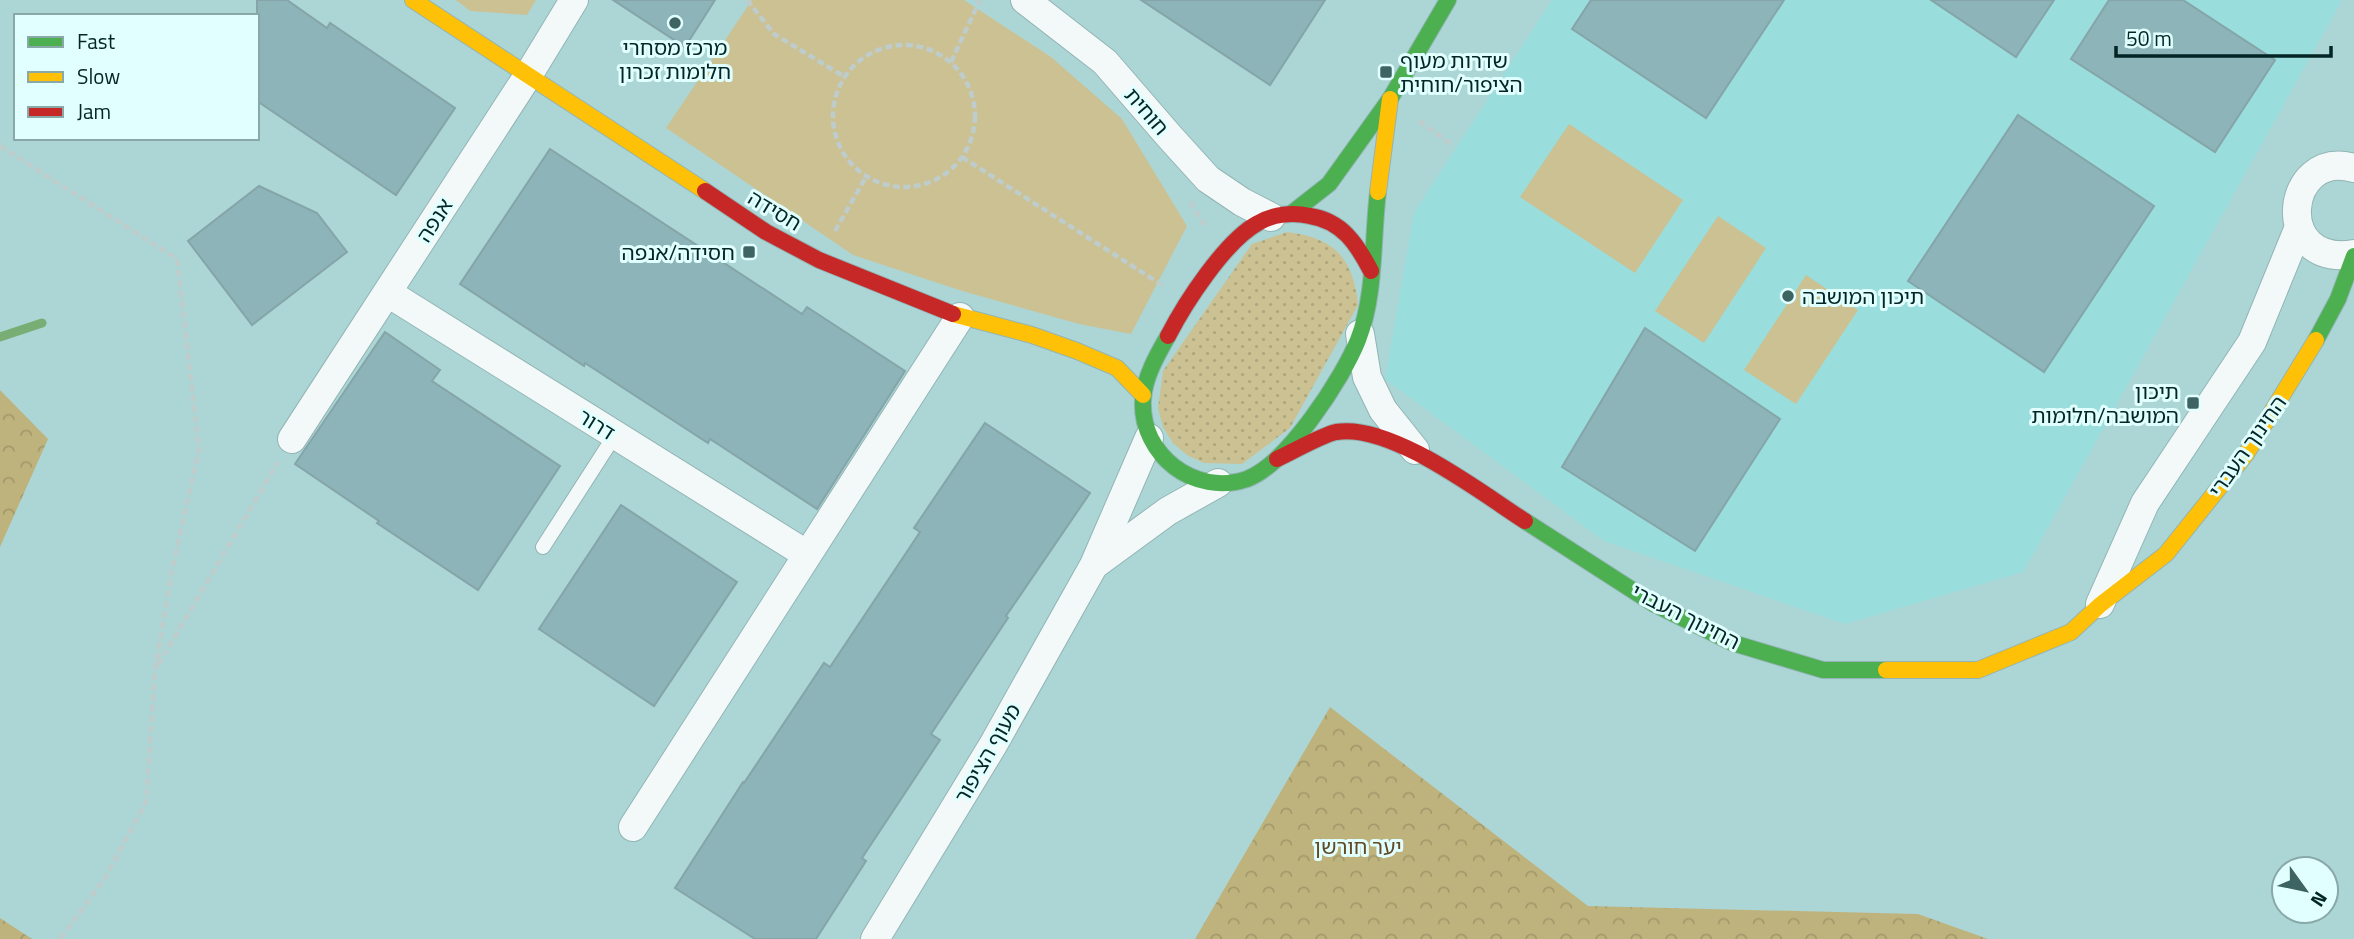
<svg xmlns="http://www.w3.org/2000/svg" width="2354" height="939" viewBox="0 0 2354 939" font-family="'Titillium Web','Noto Sans Hebrew',sans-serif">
  <defs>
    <pattern id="grass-dots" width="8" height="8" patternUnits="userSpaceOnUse" patternTransform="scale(1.75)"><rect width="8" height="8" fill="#cbc192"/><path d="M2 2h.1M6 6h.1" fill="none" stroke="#ada67e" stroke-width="1.8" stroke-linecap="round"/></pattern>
    <pattern id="forest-crowns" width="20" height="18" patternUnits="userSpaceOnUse" patternTransform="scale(1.75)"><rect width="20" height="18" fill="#bfb37d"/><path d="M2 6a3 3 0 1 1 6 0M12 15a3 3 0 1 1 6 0" fill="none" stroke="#a29a6c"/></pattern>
  </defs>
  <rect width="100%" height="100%" fill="#acd6d6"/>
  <path fill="#9dd" d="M1552 0H2342L2023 572 1845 624 1604 541 1385 379 1414 213Z"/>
  <path fill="url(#grass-dots)" d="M1287 232C1335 238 1353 258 1358 305L1290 428 1242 464 1204 463 1187 455 1173 443 1163 427 1158 408 1163 371 1252 244Z"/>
  <g fill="url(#forest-crowns)">
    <path d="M0 390 48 439 0 547Z"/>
    <path d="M1330 707 1588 906 1918 914 1988 939H1195Z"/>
    <path d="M0 918 32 939H0Z"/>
  </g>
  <g fill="#cbc192">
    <path d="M456 0H536L527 15 470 11Z"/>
    <path d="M752 0H964L1051 57 1122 119 1187 226 1131 334 1079 324 959 290 853 255 666 128Z"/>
    <path d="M1569 124 1683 200 1635 273 1520 197Z"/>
    <path d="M1718 216 1766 248 1704 343 1655 311Z"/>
    <path d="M1806 275 1858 310 1796 404 1744 370Z"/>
  </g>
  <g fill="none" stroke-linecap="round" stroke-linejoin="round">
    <path stroke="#78ad73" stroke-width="9" d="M0 337 42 323"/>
  </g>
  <g fill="#8cb4b9" stroke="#85a5a8" stroke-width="2">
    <path d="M257 0H287L327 28 330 23 455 108 396 195 257 101Z"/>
    <path d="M613 0H715L685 47Z"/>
    <path d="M1141 0H1325L1270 85Z"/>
    <path d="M1591 0H1784L1706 118 1572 29Z"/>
    <path d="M1931 0H2054L2016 57Z"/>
    <path d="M2109 0H2183L2275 60 2215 152 2071 59Z"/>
    <path d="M2018 115 2154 206 2044 372 1908 281Z"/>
    <path d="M550 149 802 314 807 307 905 371 817 509 710 439 708 443 585 363 584 366 460 284Z"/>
    <path d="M259 186 317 213 347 252 252 325 188 241Z"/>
    <path d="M1645 328 1780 419 1695 551 1562 467Z"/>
    <path d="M385 332 440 370 432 381 560 466 478 590 377 523 379 521 295 464Z"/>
    <path d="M985 423 1090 493 1006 616 1008 618 931 734 940 740 862 858 866 861 816 939H755L675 888 743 782 744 783 824 663 830 667 920 532 914 528Z"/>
    <path d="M621 505 737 582 654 706 539 629Z"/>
  </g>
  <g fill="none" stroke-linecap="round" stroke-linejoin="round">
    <defs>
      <path id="lane" d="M543 547 615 435"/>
      <g id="street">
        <path d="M1025 0 1105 62 1169 136 1208 179 1242 202 1271 217"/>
        <path d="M2354 168C2284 148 2272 268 2354 254"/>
        <path d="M388 293 806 554"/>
        <path d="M1360 334 1367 377 1383 410 1415 450"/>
        <path d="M292 439 529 74 574 0"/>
        <path d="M1097 563 1168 511 1218 483"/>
        <path d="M2100 604 2145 503 2252 342 2299 227"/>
        <path d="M633 827 960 317"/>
        <path d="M875 939 993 745 1094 565 1149 438"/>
      </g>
      <g id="fast">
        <path d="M1292 213 1329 184 1390 99 1448 0"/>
        <path d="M1168 336C1157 355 1144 378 1143 400 1140 455 1195 497 1247 479 1287 464 1343 378 1358 340 1376 294 1372 240 1378 192"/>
        <path d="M2316 340 2338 299 2354 256"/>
        <path d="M1525 521 1654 604 1733 643 1823 670H1886"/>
      </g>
      <g id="slow">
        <path d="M413 0 705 191"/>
        <path d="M1378 192 1390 99"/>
        <path d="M953 314 1032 335 1077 351 1117 368 1143 395"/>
        <path d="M1886 670H1978L2071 632 2100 605 2166 554 2246 454 2316 340"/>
      </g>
      <g id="jam">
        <path d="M705 191 766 232 819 260 953 314"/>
        <path d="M1168 336C1185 303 1225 241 1258 223 1273 214 1293 212 1310 216 1342 221 1357 244 1371 271"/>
        <path d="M1277 459C1292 452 1322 435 1336 432 1391 423 1480 492 1525 521"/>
      </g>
    </defs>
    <use href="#lane" stroke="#93b4b4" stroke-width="16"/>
    <use href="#street" stroke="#93b4b4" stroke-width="30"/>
    <use href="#fast" stroke="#93b4b4" stroke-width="18"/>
    <use href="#slow" stroke="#93b4b4" stroke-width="18"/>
    <use href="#jam" stroke="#93b4b4" stroke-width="18"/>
    <g stroke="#becccc" stroke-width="4.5" stroke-dasharray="7 3.5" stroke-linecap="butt">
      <path d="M747 0 774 34 845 77"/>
      <circle cx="904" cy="116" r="71"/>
      <path d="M951 62 980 0"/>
      <path d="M1419 121 1452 145"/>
      <path d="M0 146 177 259 199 450 172 570 155 669 146 802 105 878 60 939"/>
      <path d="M962 157 1162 285"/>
      <path d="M1190 202 1206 227"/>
      <path d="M835 231 866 177"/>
      <path d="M158 665 278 462"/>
    </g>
    <use href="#lane" stroke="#f3f9f9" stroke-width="14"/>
    <use href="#street" stroke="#f3f9f9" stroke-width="28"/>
    <use href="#fast" stroke="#4caf50" stroke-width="16"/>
    <use href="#slow" stroke="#ffc107" stroke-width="16"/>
    <use href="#jam" stroke="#c62828" stroke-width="16"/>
  </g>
  <g fill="#3e6363" stroke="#e2ffff" stroke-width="2.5">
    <circle cx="675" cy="23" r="7"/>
    <rect x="1379" y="65" width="14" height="14" rx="3.5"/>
    <rect x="742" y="245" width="14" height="14" rx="3.5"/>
    <circle cx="1788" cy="296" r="7"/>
    <rect x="2186" y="396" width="14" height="14" rx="3.5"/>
  </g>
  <g text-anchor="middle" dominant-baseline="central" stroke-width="6" stroke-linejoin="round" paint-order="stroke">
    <g font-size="21" fill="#032525" stroke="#e2ffff" text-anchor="start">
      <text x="675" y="47" text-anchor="middle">מרכז מסחרי<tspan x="675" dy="24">חלומות זכרון</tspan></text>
      <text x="1400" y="60">שדרות מעוף<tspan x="1400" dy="24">הציפור/חוחית</tspan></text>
      <text x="735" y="252" text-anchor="end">חסידה/אנפה</text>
      <text x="1802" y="296">תיכון המושבה</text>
      <text x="2179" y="391" text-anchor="end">תיכון<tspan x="2179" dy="24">המושבה/חלומות</tspan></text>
    </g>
    <g font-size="21" fill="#032525" stroke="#e2ffff">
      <text transform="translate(1147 111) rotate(49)">חוחית</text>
      <text transform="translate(775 210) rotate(31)">חסידה</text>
      <text transform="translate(434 220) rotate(-57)">אנפה</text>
      <text transform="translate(597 424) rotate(32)">דרור</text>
      <text transform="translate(2247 446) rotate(-55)">החינוך העברי</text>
      <text transform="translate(1686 616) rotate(27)">החינוך העברי</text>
      <text transform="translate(987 753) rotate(-60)">מעוף הציפור</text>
    </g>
    <g font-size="21" fill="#634a24" stroke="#e2ffff">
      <text x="1358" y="846">יער חורשן</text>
    </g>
  </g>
  <rect x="14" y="14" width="245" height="126" fill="#e2ffff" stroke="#89a8a8" stroke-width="2"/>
  <rect x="28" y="37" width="35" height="10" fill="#4caf50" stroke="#89a8a8" stroke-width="2"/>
  <text x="77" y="49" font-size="21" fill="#032525">Fast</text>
  <rect x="28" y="72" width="35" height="10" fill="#ffc107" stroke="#89a8a8" stroke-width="2"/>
  <text x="77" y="84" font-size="21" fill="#032525">Slow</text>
  <rect x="28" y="107" width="35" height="10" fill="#c62828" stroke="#89a8a8" stroke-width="2"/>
  <text x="77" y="119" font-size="21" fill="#032525">Jam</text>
  <g transform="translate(2305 890) rotate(123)"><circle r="33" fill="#e2ffff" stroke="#89a8a8" stroke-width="2"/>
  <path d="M0-5L12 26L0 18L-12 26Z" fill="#3e6363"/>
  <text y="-10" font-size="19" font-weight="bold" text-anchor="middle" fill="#032525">N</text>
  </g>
  <path d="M2116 46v10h215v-10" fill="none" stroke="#032525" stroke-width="3.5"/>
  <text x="2126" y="46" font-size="21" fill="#032525" stroke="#e2ffff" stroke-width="5" paint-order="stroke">50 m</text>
</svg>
